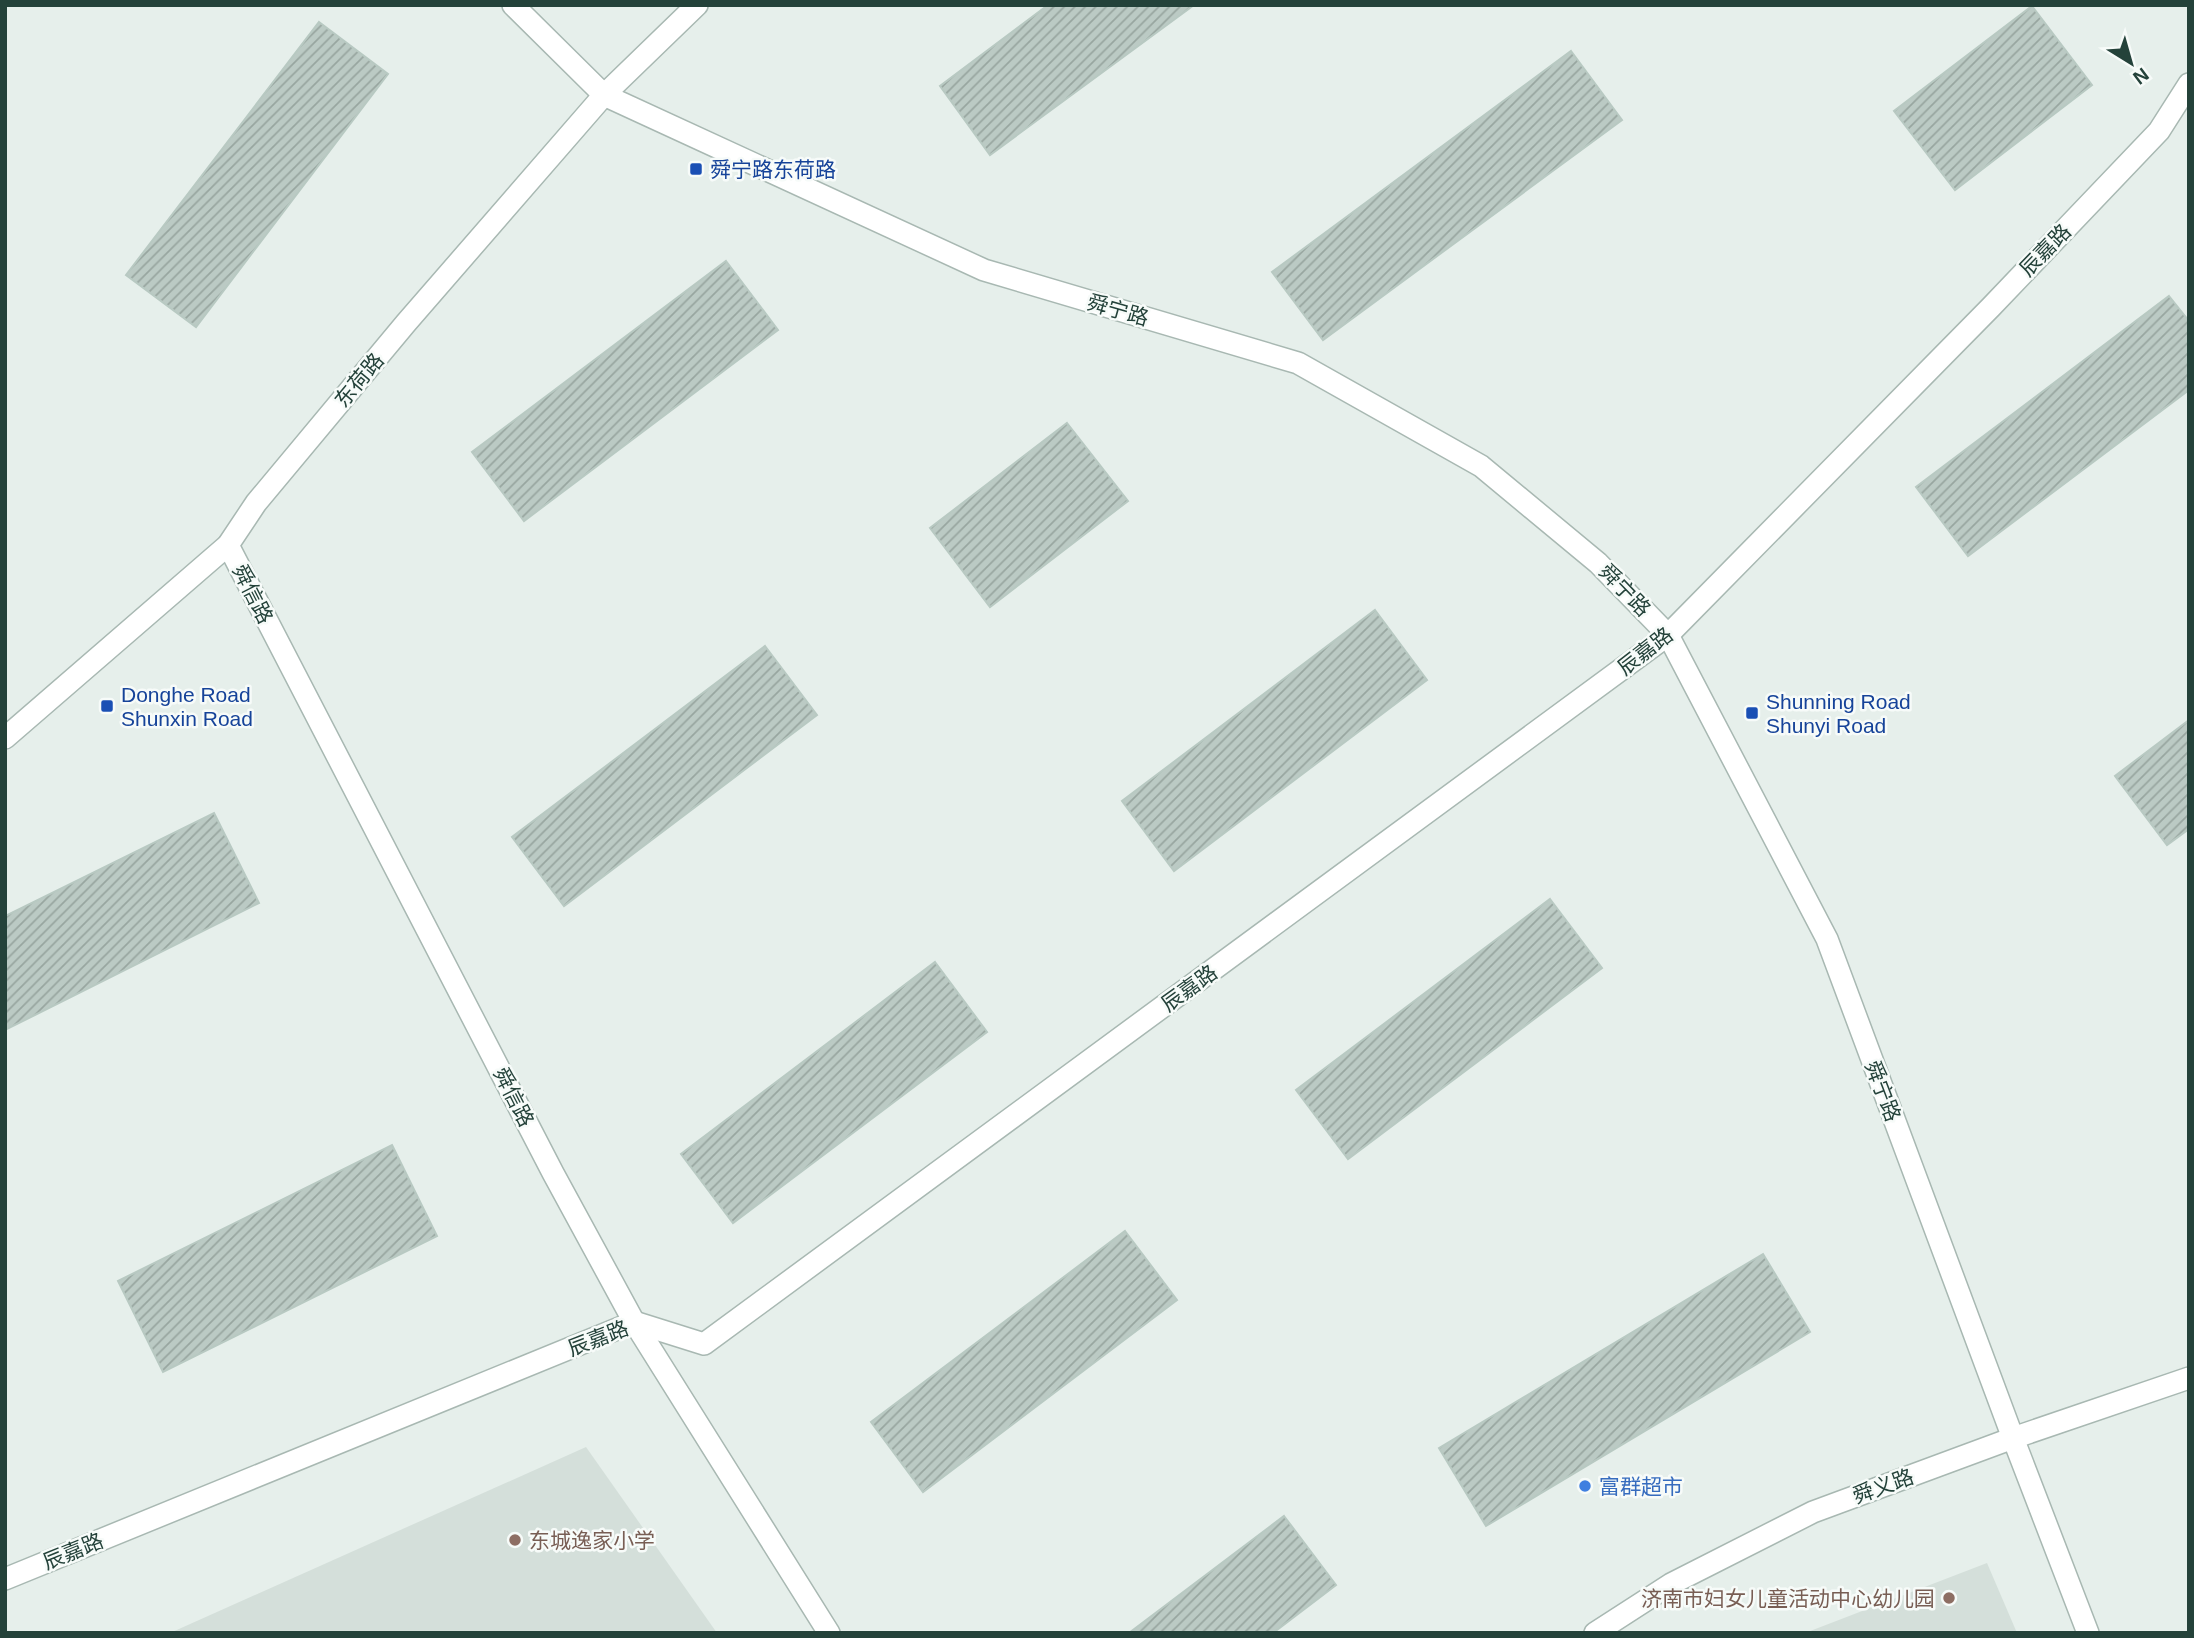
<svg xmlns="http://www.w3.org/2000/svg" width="2194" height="1638" viewBox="0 0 2194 1638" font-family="Arial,'Noto Sans SC',sans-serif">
  <defs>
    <pattern id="building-hatch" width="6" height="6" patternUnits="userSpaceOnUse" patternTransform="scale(1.75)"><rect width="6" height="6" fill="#bbcac4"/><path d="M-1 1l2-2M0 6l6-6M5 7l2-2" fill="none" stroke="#98a6a0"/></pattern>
  </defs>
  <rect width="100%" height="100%" fill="#e6efeb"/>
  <g fill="#d4dfda">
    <path d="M586 1447 717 1633H170Z"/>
    <path d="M1987 1563 2017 1633H1805Z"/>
  </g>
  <g fill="url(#building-hatch)" stroke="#b8c9c2" stroke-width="2">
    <path d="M1048 5H1194L990 155 940 86Z"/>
    <path d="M2032 6 2092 85 1955 190 1894 111Z"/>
    <path d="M319 22 388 74 196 327 126 275Z"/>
    <path d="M1571 51 1622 120 1323 340 1272 272Z"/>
    <path d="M726 261 778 330 524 521 472 452Z"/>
    <path d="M2169 296 2189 321V390L1968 556 1916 487Z"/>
    <path d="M1067 423 1128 501 990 607 930 528Z"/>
    <path d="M1375 610 1427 680 1174 871 1122 801Z"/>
    <path d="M765 646 817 715 564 906 512 837Z"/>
    <path d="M2189 720V829L2167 845 2115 776Z"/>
    <path d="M214 813 259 903 5 1030V916Z"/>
    <path d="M1550 899 1602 968 1348 1159 1296 1090Z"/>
    <path d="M935 962 987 1032 733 1223 681 1154Z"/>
    <path d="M392 1145 437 1236 163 1372 118 1281Z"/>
    <path d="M1125 1231 1177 1300 923 1492 871 1422Z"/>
    <path d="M1763 1254 1810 1332 1486 1526 1439 1448Z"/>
    <path d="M1284 1516 1336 1585 1273 1633H1129Z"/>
  </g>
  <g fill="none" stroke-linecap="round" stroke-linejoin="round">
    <defs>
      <g id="minor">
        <path d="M513 5 604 95"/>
        <path d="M2013 1438 2088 1633"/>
        <path d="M5 1579 634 1322 704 1344 1668 635 1991 307 2159 131 2189 84"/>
      </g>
      <g id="tertiary">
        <path d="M604 95 984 270 1298 363 1481 466 1598 563 1668 635 1827 939 2013 1438"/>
        <path d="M228 545 553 1173 634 1322 829 1633"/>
        <path d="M5 738 228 545 256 503 406 323 604 95 697 5"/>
        <path d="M1595 1633 1671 1584 1813 1512 2013 1438 2189 1378"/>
      </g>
    </defs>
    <use href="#minor" stroke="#a8b8b2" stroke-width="24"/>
    <use href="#tertiary" stroke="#a8b8b2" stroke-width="24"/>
    <use href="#minor" stroke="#fff" stroke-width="21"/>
    <use href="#tertiary" stroke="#fff" stroke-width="21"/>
  </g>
  <g fill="#1a4fb4" stroke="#f7fbf9" stroke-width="2.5">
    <rect x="689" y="162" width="14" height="14" rx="3.5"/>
    <rect x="100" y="699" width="14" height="14" rx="3.5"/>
    <rect x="1745" y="706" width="14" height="14" rx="3.5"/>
  </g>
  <circle fill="#3f7fe0" stroke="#f7fbf9" stroke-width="2.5" cx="1585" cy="1486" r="7"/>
  <g fill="#8d6e63" stroke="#f7fbf9" stroke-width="2.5">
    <circle cx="515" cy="1540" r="7"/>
    <circle cx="1949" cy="1598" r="7"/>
  </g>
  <g text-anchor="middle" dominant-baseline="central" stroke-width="5" stroke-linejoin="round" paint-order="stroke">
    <g font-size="21" fill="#164399" stroke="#f7fbf9" text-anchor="start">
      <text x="710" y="169">舜宁路东荷路</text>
      <text x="121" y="694">Donghe Road<tspan x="121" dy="24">Shunxin Road</tspan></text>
      <text x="1766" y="701">Shunning Road<tspan x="1766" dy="24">Shunyi Road</tspan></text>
    </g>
    <g font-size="21" fill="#24423a" stroke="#f7fbf9">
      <text transform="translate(2045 250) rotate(-46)">辰嘉路</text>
      <text transform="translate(1118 310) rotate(16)">舜宁路</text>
      <text transform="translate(359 380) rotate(-50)">东荷路</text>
      <text transform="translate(1625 590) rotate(46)">舜宁路</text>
      <text transform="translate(253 594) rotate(63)">舜信路</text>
      <text transform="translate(1645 651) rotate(-38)">辰嘉路</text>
      <text transform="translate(1189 988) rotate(-36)">辰嘉路</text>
      <text transform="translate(1883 1091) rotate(69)">舜宁路</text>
      <text transform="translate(514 1097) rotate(63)">舜信路</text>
      <text transform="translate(598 1338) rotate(-21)">辰嘉路</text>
      <text transform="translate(1883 1486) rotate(-20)">舜义路</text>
      <text transform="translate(73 1551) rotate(-22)">辰嘉路</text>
    </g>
    <g font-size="21" fill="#366cbe" stroke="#f7fbf9" text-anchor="start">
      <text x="1599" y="1486">富群超市</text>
    </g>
    <g font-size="21" fill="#785e54" stroke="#f7fbf9" text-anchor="start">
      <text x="529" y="1540">东城逸家小学</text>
      <text x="1935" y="1598" text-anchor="end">济南市妇女儿童活动中心幼儿园</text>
    </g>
  </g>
  <rect width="2194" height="1638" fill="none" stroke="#24423a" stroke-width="14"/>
  <g transform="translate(2131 63) rotate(143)" stroke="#f7fbf9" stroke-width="5" paint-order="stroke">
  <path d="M0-5L12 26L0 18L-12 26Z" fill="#24423a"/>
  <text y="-10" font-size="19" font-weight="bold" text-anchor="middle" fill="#24423a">N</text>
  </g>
</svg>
